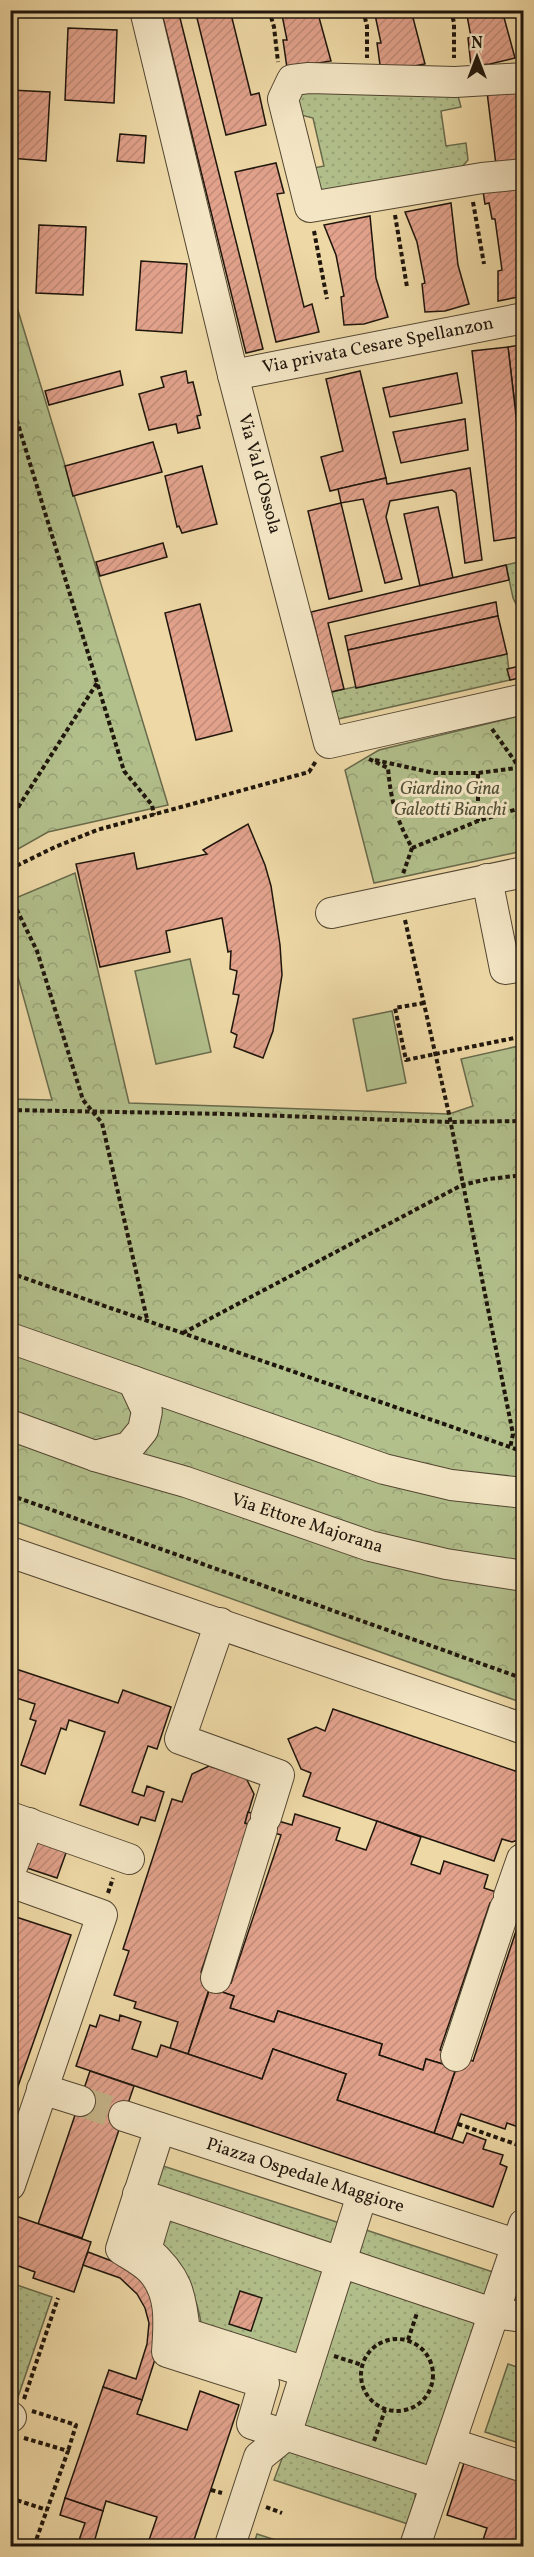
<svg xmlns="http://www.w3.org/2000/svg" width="534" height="2557" viewBox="0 0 534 2557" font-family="Vollkorn,serif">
  <defs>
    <pattern id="grass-dots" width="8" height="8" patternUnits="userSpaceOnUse" patternTransform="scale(1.5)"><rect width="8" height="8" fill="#b2c08c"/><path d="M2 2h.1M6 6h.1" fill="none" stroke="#99a478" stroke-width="1.8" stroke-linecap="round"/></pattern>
    <pattern id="forest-crowns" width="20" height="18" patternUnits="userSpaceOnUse" patternTransform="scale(1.5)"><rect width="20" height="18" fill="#b2c08c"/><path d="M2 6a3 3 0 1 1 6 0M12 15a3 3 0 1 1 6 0" fill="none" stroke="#99a478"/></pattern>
    <pattern id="building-hatch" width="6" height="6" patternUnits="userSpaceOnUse" patternTransform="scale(1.5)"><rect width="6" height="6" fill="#e2a28c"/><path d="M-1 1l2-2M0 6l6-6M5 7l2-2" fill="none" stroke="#c18b78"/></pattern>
  </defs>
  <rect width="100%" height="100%" fill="#eed9a6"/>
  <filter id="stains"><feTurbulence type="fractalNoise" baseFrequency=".00333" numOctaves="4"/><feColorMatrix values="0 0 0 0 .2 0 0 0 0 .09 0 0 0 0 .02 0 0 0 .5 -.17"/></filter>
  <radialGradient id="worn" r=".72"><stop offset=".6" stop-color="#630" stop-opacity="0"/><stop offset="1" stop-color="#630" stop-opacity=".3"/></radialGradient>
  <g fill="url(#grass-dots)" stroke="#686a4c" stroke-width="1.5">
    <path d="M301 90 458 96 461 107 441 111 446 146 466 143 468 160 460 169 321 191 309 169 324 166 313 118 297 114 296 95Z"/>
    <path d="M523 561V618L513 598 506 565Z"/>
    <path d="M507 654 510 680 338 719 331 692Z"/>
    <path d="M160 2165 346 2225 338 2252 151 2191Z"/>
    <path d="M166 2211 333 2266 303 2360 202 2328C196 2287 182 2273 157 2242Z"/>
    <path d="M360 2228 496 2273 487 2301 351 2256Z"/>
    <path d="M345 2271 482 2317 429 2474 294 2429Z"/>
    <path d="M11 2283 52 2297 17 2400 11 2398Z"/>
    <path d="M508 2364 523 2369V2429L519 2443 485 2432Z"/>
    <path d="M292 2447 415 2489V2500L408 2524 274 2480 283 2456Z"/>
    <path d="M257 2534 294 2546H253Z"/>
  </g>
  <g fill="url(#forest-crowns)" stroke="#686a4c" stroke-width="1.5">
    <path d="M10 284 168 805 48 832 11 853Z"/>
    <path d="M523 715V851L374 883 345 770 379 750Z"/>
    <path d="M75 873 129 1103 449 1114 473 1106 461 1059 523 1045V1703L11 1520 10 1099 52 1100 11 952V900Z"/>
  </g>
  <g fill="#b2c08c" stroke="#686a4c" stroke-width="1.5">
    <path d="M190 959 211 1052 156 1064 135 971Z"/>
    <path d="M392 1011 406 1083 367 1091 353 1019Z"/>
  </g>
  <g fill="url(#building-hatch)" stroke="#1e150c" stroke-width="1.5">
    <path d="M161 10H178L263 349 246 353Z"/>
    <path d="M195 10H230L251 95 259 93 266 125 226 135Z"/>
    <path d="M281 10H317L331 61 287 68 283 40H287Z"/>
    <path d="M374 10H411L425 64 381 72 377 43H381Z"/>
    <path d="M466 10H502L515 58 490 64 471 66 468 38 471 37Z"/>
    <path d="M68 28 117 30 114 103 65 100Z"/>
    <path d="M517 88 519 102H524V161L496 165 487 92Z"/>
    <path d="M10 90 50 92 46 161 10 158Z"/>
    <path d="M120 134 146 136 144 163 117 161Z"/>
    <path d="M276 163 284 193 277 194 304 307 312 304 319 332 276 342 235 172Z"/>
    <path d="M524 186V296L498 301V271L502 270 495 219H492L489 203 485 204 483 191Z"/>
    <path d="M451 203 458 265 469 304 445 311 425 312 422 284 425 283 417 242 405 212Z"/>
    <path d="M370 216 376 278 388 317 364 324 344 325 341 297 344 296 336 255 324 225Z"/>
    <path d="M39 225 86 227 83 295 36 293Z"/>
    <path d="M141 261 187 264 182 333 136 330Z"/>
    <path d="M520 345 524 374V439L519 440 508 347Z"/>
    <path d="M508 347 524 484V536L494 541 472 351Z"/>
    <path d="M120 371 123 385 49 405 45 391Z"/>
    <path d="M186 371 188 383 193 382 201 415 197 416 200 428 178 433 176 424 149 430 139 394 164 387 161 377Z"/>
    <path d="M360 371 386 478 330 491 321 457 343 451 326 379Z"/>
    <path d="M457 373 462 403 390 417 383 388Z"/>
    <path d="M465 419 468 450 401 463 393 432Z"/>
    <path d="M524 439V463H521L519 440Z"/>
    <path d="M153 442 162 472 73 496 65 466Z"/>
    <path d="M202 466 217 524 182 533 179 526 177 527 165 476Z"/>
    <path d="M470 468 482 560 465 563 456 493 452 490 390 501 386 517 402 579 385 583 363 499 341 503 338 489 386 478 387 484Z"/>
    <path d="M341 503 362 591 329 599 308 511Z"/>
    <path d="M438 507 453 578 420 586 404 514Z"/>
    <path d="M163 543 167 557 100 576 96 562Z"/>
    <path d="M506 565 509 580 328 623 344 689 331 692 311 612Z"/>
    <path d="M496 602 498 616 348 650 345 636Z"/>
    <path d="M200 604 232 731 196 740 165 613Z"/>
    <path d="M498 616 507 654 356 688 348 650Z"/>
    <path d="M524 665V677L510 680 507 669Z"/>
    <path d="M248 824 265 865 271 886 280 945 282 975 273 1031 263 1058 234 1047 237 1035 231 1032 239 995 233 994 237 971 230 969 231 951 228 952 222 918 166 931 170 952 100 967 76 864 134 853 137 869 207 854 203 850Z"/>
    <path d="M10 1667 118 1703 123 1690 171 1707 157 1749 148 1746 132 1792 144 1796 147 1786 164 1792 155 1821 141 1817 138 1825 80 1805 105 1732 69 1720 66 1730 61 1728 45 1774 21 1765 36 1721 30 1719 35 1704 10 1696Z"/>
    <path d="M333 1709 524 1774 516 1797 524 1799V1838L512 1842 502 1839 494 1861 303 1796 311 1773 301 1769 288 1739 316 1727 325 1731Z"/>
    <path d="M209 1766 246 1778 254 1794 245 1823 250 1825 201 1972 213 1977 188 2054 170 2048 178 2022 134 2008 136 2002 114 1995 129 1951 123 1949 172 1799 182 1802 192 1774Z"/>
    <path d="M248 1812 292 1825 295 1814 340 1828 336 1840 366 1850 377 1821 421 1837 411 1864 440 1874 444 1861 488 1875 484 1888 524 1901V1914L490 1903 440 2050 460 2057 456 2068 426 2059 423 2070 379 2055 382 2044 278 2011 274 2022 230 2008 234 1996 210 1988 213 1977 231 1983 281 1835 245 1823Z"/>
    <path d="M34 1839 67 1850 57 1878 24 1867Z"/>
    <path d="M522 1913 524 2129 507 2123 505 2129 461 2114 452 2139 434 2133 460 2057 473 2061Z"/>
    <path d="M10 1915 71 1935 10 2109Z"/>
    <path d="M210 1988 234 1996 230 2008 274 2022 278 2011 382 2044 379 2055 423 2070 426 2059 456 2068 434 2133 337 2100 346 2074 273 2049 262 2079 188 2054Z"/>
    <path d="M100 2015 119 2021 120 2015 141 2022 132 2049 157 2057 161 2045 262 2079 273 2049 346 2074 337 2100 463 2143 467 2133 486 2140 483 2149 503 2155 500 2164 507 2167 493 2207 76 2066 90 2025 96 2027Z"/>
    <path d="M90 2071 134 2086 82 2238 38 2224Z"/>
    <path d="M10 2214 91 2242 74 2292 33 2278 35 2272 10 2263Z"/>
    <path d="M88 2252 125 2266 144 2282 155 2300 158 2350 142 2400 103 2387 109 2370 136 2379 147 2344 149 2323 145 2308 137 2294 120 2278 83 2265Z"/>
    <path d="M240 2291 262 2298 251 2331 229 2324Z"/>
    <path d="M103 2387 142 2400 137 2414 187 2430 200 2391 239 2405 192 2546H147L157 2517 106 2501 103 2511 65 2498Z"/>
    <path d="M465 2460 524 2480V2546H481L487 2528 447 2515Z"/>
    <path d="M65 2498 103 2511 93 2546H77L85 2523 60 2515Z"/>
  </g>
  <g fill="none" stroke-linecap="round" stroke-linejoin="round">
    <path stroke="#c4b287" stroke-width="30" stroke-dasharray="30 15" stroke-linecap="butt" d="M80 2101 124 2116"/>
    <defs>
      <g id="minor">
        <path d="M145 10 233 375 329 743 524 699"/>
        <path d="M524 78 455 82 309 78 292 80 283 99 310 207 482 178 524 174"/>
        <path d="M233 375 524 318"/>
        <path d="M487 879 505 969 524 966"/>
        <path d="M331 913 524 872"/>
        <path d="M10 1338 384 1469 451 1485 524 1493"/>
        <path d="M10 1425 95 1456 186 1482 370 1546 446 1564 524 1576"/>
        <path d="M95 1456 129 1447 143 1430 147 1411 133 1381"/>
        <path d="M10 1552 524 1729"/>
        <path d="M220 1623 180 1739 279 1775 266 1817"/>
        <path d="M10 1817 129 1859"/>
        <path d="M10 1872 29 1823"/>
        <path d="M10 1882 102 1915 10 2185"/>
        <path d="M509 1896 522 1859 524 1860"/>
        <path d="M216 1978 262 1829"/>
        <path d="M456 2056 505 1908"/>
        <path d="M42 2089 80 2101"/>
        <path d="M124 2116 515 2244"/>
        <path d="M160 2128 121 2249C130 2255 144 2262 152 2271 172 2294 169 2323 167 2352L264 2383 252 2424 436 2484"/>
        <path d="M138 2194 492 2313 524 2317"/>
        <path d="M160 2202 146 2249C177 2276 181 2293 185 2333L306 2372"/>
        <path d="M10 2417H11"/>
        <path d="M450 2443 524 2467"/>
        <path d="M232 2546 231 2542 259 2457 286 2435 362 2195"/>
        <path d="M415 2546 524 2224"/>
      </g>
    </defs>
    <use href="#minor" stroke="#524632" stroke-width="32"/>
    <g stroke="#1e150c" stroke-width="4" stroke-dasharray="4.5 3" stroke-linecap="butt">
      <path d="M269 10 274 27 278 62"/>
      <path d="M363 10 367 26V58"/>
      <path d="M451 10 454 23V58"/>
      <path d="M473 202 484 264"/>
      <path d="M395 215 407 287"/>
      <path d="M314 231 327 299"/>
      <path d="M10 398 124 771 152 805 154 815"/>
      <path d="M492 729 519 767"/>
      <path d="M369 759 388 768C391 802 396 818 412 848L403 874"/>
      <path d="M375 760 434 773H478L524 767"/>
      <path d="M478 774V821"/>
      <path d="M10 820 97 683"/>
      <path d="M412 848 478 821 524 807"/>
      <path d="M10 869 55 847 97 830 309 772 316 761"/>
      <path d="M10 896 37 951 83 1100 102 1123 147 1319"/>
      <path d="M405 920 449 1114 513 1434 510 1448"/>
      <path d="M424 1003 395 1008 406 1060 524 1036"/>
      <path d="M10 1110 228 1114 450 1122 524 1121"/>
      <path d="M10 1273 524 1452"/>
      <path d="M183 1333 462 1185 488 1179 524 1175"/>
      <path d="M10 1495 524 1679"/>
      <path d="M108 1893 113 1878"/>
      <path d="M458 2124 524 2147"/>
      <circle cx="397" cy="2375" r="36"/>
      <path d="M408 2340 417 2313"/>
      <path d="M334 2356 362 2365"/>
      <path d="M24 2399 58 2298"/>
      <path d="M32 2411 76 2425 68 2451"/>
      <path d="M24 2438 68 2451 34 2546"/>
      <path d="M374 2441 385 2410"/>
      <path d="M211 2490 222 2493"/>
      <path d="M10 2498 47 2510"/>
      <path d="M266 2507 282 2513"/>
      <path d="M474 2546 475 2543 481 2546"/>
    </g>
    <use href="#minor" stroke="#f4e6c5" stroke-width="30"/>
  </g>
  <g text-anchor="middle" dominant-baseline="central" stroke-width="6" stroke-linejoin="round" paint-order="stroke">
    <g font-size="18" fill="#1e150c" stroke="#f4e6c5">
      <text transform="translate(378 346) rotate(-11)">Via privata Cesare Spellanzon</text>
      <text transform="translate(259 474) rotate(75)">Via Val d'Ossola</text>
      <text transform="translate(307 1524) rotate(18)">Via Ettore Majorana</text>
      <text transform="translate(305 2176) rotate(18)">Piazza Ospedale Maggiore</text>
    </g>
    <g font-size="18" font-style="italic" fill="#525139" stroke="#f4e6c5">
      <text x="450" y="789">Giardino Gina<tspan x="450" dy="21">Galeotti Bianchi</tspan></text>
    </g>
  </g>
  <rect width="534" height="2557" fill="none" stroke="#eed9a6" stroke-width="36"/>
  <rect x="12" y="12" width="510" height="2533" fill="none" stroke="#1e150c" stroke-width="3"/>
  <rect x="18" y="18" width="498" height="2521" fill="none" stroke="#1e150c" stroke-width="1.5"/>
  <g transform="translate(477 57)" stroke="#f4e6c5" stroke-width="4.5" paint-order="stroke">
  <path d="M0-4.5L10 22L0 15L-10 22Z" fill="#1e150c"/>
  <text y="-9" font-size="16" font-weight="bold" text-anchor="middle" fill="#1e150c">N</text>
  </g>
  <rect width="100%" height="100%" filter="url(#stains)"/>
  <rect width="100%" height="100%" fill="url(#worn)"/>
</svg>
